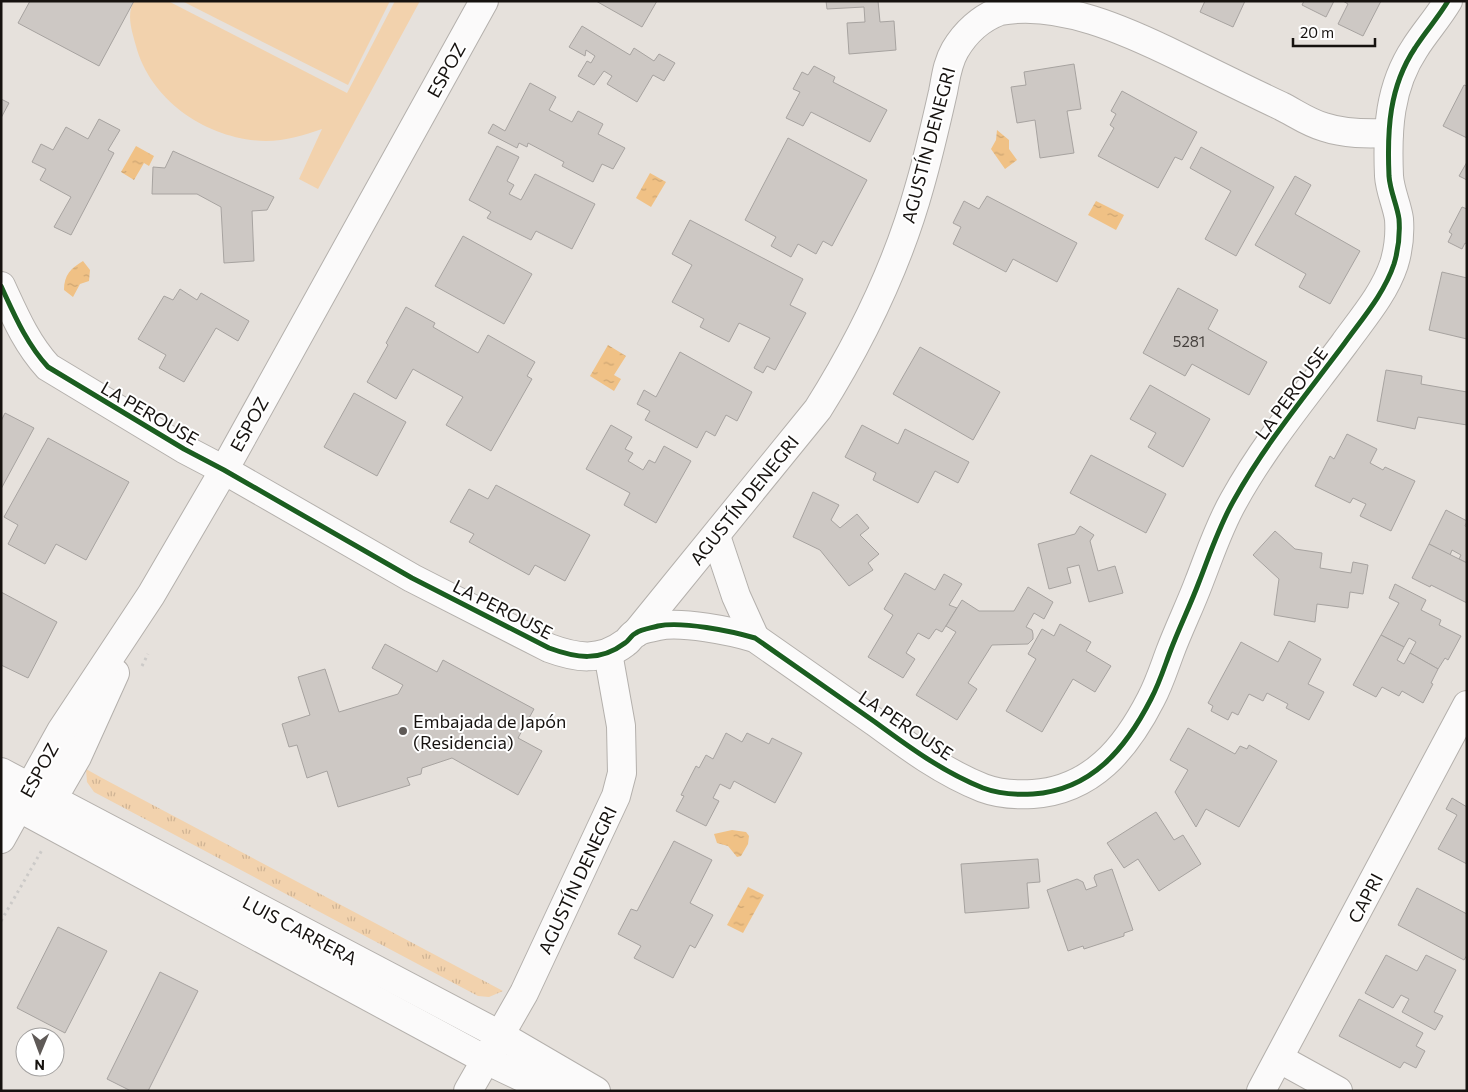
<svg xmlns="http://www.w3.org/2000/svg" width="1468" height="1092" viewBox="0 0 1468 1092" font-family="Commissioner,sans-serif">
  <defs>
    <pattern id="grass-tufts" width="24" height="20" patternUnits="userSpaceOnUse" patternTransform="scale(1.25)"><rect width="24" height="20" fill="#f2d2ad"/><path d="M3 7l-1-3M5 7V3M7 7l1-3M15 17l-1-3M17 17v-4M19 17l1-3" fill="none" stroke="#cfb394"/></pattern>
    <pattern id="water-ripples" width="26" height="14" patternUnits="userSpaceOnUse" patternTransform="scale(1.25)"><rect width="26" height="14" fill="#f0c185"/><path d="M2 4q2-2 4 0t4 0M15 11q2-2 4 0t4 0" fill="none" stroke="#cda572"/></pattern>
  </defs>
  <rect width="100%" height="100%" fill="#e6e1dc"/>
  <path fill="url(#grass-tufts)" d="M86 769 102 778 503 991 489 997 478 996 94 792 87 782Z"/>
  <g fill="#f2d2ad">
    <path d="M134 1H168L347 93 395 1H420L318 189 299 179 322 129C304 135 286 141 266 141 209 140 151 102 136 46 132 31 126 15 134 1Z"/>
    <path d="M182 1H390L348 85Z"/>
  </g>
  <g fill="url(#water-ripples)">
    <path d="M997 130 1009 140V149L1017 160 1005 169 991 149 996 140Z"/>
    <path d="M136 146 154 156 149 166 144 163 134 180 121 172Z"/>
    <path d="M650 173 666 182 651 207 636 198Z"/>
    <path d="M1096 201 1124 215 1116 230 1088 215Z"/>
    <path d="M83 261 90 270 89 281 80 284 73 297 64 290C64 275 71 268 83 261Z"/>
    <path d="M608 345 626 356 614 375 621 379 614 391 590 376Z"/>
    <path d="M732 830 746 832 749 836 748 844 741 856 737 857 728 846 717 843 714 834Z"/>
    <path d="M748 887 764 895 743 933 727 925Z"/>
  </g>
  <g fill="#cdc8c4" stroke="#a7a3a0">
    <path d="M30 1H134L99 66 18 23Z"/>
    <path d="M596 1H657L642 27Z"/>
    <path d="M826 1H878L880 22 894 21 896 50 849 54 847 23 865 22 864 7 827 9Z"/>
    <path d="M1205 1H1245L1233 27 1200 12Z"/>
    <path d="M1304 1H1334L1326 17 1302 5Z"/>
    <path d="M1343 1H1381L1363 36 1338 24 1348 4Z"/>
    <path d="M582 26 630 55 634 48 654 61 659 54 675 63 664 81 653 75 637 102 607 84 612 76 604 71 594 85 578 76 587 61 591 63 595 56 586 50 585 56 569 47Z"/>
    <path d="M1074 64 1081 109 1067 111 1074 153 1040 158 1035 120 1017 123 1011 87 1026 85 1024 72Z"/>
    <path d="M814 66 835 77 833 82 887 110 870 142 811 112 803 126 786 118 800 92 793 89 802 72 808 75Z"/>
    <path d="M530 83 556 97 549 110 572 122 578 111 603 124 598 134 625 148 613 169 602 164 593 182 562 166 564 162 528 143 527 147 519 143 517 148 488 133 493 124 505 131Z"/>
    <path d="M1464 85 1467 86V138L1443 126Z"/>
    <path d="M1122 91 1197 132 1182 160 1175 157 1158 188 1098 156 1114 128 1110 125 1116 114 1111 111Z"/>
    <path d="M1 99 9 103 1 118Z"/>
    <path d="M99 119 120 130 108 150 114 153 71 235 54 227 71 197 40 180 46 169 32 162 41 144 53 150 66 127 88 139Z"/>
    <path d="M788 138 867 180 832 246 823 241 816 254 798 244 791 257 771 246 776 237 745 220Z"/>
    <path d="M497 146 519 157 507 181 514 185 509 194 521 200 535 174 595 204 572 249 536 231 531 240 487 218 491 212 469 200Z"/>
    <path d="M1201 147 1274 187 1236 256 1205 239 1231 191 1190 168Z"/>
    <path d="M173 151 274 197 267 210 252 211 254 261 224 263 221 207 197 194H152L153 167 165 168Z"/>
    <path d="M1467 162V180L1459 176Z"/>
    <path d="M1295 176 1311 185 1295 214 1360 251 1330 304 1299 287 1306 274 1255 245Z"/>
    <path d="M987 196 1077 243 1057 282 1013 259 1006 272 953 244 961 227 953 223 964 201 979 209Z"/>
    <path d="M1462 207 1467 209V244L1465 243 1462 249 1448 242 1452 234 1449 232Z"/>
    <path d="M690 220 803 279 790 305 806 313 775 370 767 366 763 373 754 368 770 338 739 323 729 342 700 327 704 319 672 302 692 265 672 254Z"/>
    <path d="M463 236 532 274 504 324 435 286Z"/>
    <path d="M1442 272 1467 278V339L1429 330Z"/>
    <path d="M1178 288 1218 310 1208 329 1267 362 1249 395 1192 364 1185 376 1143 353Z"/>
    <path d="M180 289 197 300 201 293 249 321 238 341 216 328 184 382 159 368 166 355 138 339 164 296 173 300Z"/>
    <path d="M406 307 435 323 433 327 478 353 488 335 535 362 527 376 532 379 491 451 446 425 463 397 413 369 396 399 367 382 388 345 386 343Z"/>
    <path d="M920 347 1000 392 973 440 893 394Z"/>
    <path d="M680 352 752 392 737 421 726 415 715 436 706 431 697 448 645 420 650 411 637 404 644 390 656 397Z"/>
    <path d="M1386 370 1422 376 1421 384 1467 392V425L1418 417 1415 429 1377 421Z"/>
    <path d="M1150 385 1210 419 1183 467 1148 447 1156 433 1130 419Z"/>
    <path d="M354 393 406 422 377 476 324 447Z"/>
    <path d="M5 413 34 428 1 489V421Z"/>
    <path d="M611 425 632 437 625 449 633 453 628 461 643 470 649 460 655 463 664 446 691 461 656 523 624 505 630 493 586 469Z"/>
    <path d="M862 425 898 444 905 429 969 462 958 483 935 471 918 503 873 480 876 473 845 457Z"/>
    <path d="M1347 434 1377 449 1370 463 1383 470 1385 467 1415 481 1391 531 1360 516 1366 504 1353 498 1350 503 1315 486 1330 456 1334 459Z"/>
    <path d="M48 438 129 482 86 560 56 544 45 564 8 544 18 525 4 517Z"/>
    <path d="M1091 455 1166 494 1146 533 1070 493Z"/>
    <path d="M496 485 590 535 565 581 535 565 529 575 469 542 474 534 450 522 469 489 488 499Z"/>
    <path d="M813 492 839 505 831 520 840 528 857 514 869 528 860 535 879 554 868 563 873 570 849 586 820 550 793 537Z"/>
    <path d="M1446 510 1467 521 1465 526 1467 527V563L1459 559 1461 555 1452 550 1450 555 1429 544Z"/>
    <path d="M1080 526 1094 535 1090 541 1098 571 1115 566 1123 593 1089 602 1079 565 1067 568 1071 583 1049 589 1038 544 1075 534Z"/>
    <path d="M1275 531 1295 549 1322 553 1320 568 1351 573 1353 562 1368 565 1363 594 1350 592 1348 608 1317 604 1315 622 1274 615 1279 579 1253 555Z"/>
    <path d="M1429 544 1467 563V603L1431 585 1430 587 1412 578Z"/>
    <path d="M905 573 935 590 944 574 962 584 949 605 957 608 942 632 936 629 929 639 918 633 906 653 915 659 903 678 868 657 893 615 884 609Z"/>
    <path d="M1395 584 1426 600 1421 610 1441 620 1439 625 1461 636 1448 660 1445 658 1438 669 1410 653 1416 642 1409 638 1404 647 1381 635 1399 603 1389 598Z"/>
    <path d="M1028 587 1053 602 1044 619 1034 613 1026 627 1032 630 1033 634V639L1028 644 992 645 968 683 977 689 957 720 916 695 956 632 946 626 962 600 979 611H1014Z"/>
    <path d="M1 592 57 622 28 678 1 665Z"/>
    <path d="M1060 624 1091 642 1086 651 1111 666 1095 692 1073 679 1042 732 1006 711 1036 659 1028 654 1042 629 1054 636Z"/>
    <path d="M1381 635 1404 647 1397 660 1404 664 1410 653 1438 669 1431 683 1433 684 1423 703 1402 691 1399 696 1382 687 1376 697 1353 685Z"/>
    <path d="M1289 641 1321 659 1308 684 1324 692 1309 720 1286 708 1288 704 1267 693 1263 701 1249 694 1238 715 1232 712 1228 720 1211 711 1213 706 1208 703 1241 642 1278 662Z"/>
    <path d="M385 644 437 672 443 660 534 709 518 738 542 751 518 795 452 758 422 768 421 774 407 778 410 785 338 807 327 771 307 778 297 745 289 747 282 724 310 715 298 677 325 669 339 712 398 694 403 685 372 668Z"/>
    <path d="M1188 728 1235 754 1240 746 1247 749 1249 745 1277 761 1239 827 1206 809 1196 827 1175 792 1188 770 1170 760Z"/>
    <path d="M726 733 742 742 747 733 769 744 772 738 802 753 775 803 734 781 730 789 720 784 713 798 719 801 706 826 676 811 684 796 681 795 696 766 699 768 706 755 713 759Z"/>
    <path d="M1452 798 1467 807V864L1438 849 1457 815 1446 809Z"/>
    <path d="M1156 812 1174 840 1183 835 1201 864 1159 891 1138 859 1124 868 1107 843Z"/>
    <path d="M674 841 712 860 690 903 713 915 695 948 690 945 673 978 634 958 641 946 618 934 631 909 637 911Z"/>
    <path d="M1038 859 1040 882 1027 883 1029 908 965 913 961 864Z"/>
    <path d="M1112 869 1133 930 1124 933V936L1084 949 1083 946 1068 951 1047 890 1077 879 1083 882 1086 890 1097 886 1094 878 1095 875Z"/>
    <path d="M1417 888 1467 914V955L1464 960 1398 925Z"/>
    <path d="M58 927 107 951 65 1033 17 1008Z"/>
    <path d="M1386 955 1417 971 1426 955 1456 970 1434 1012 1443 1016 1435 1030 1402 1012 1409 999 1401 995 1393 1008 1365 993Z"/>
    <path d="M160 972 198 991 148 1091H131L107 1079Z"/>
    <path d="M1359 999 1423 1033 1416 1046 1425 1051 1416 1068 1404 1062 1400 1068 1339 1036Z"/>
  </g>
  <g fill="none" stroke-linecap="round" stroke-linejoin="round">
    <defs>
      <g id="minor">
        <path d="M1 286C14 314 26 343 48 367L184 449 224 470 412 578 549 648C576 658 600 662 625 643 629 641 631 635 636 633 641 629 651 628 658 626 682 621 731 631 755 638 795 666 835 694 875 722 909 747 943 772 983 788 999 794 1017 795 1033 794 1092 790 1126 748 1151 699 1159 684 1164 668 1170 652 1179 628 1190 606 1199 582 1210 554 1219 526 1234 500 1265 444 1306 395 1344 344 1362 319 1384 294 1394 264 1398 251 1400 233 1399 219 1397 205 1390 191 1389 176 1387 130 1389 87 1415 48 1425 32 1438 18 1448 1"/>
        <path d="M716 536 736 596 755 638"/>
        <path d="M636 633 818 409C862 339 898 265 920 185 929 154 936 123 943 92 946 77 947 64 955 50 965 33 981 18 1000 11 1059 0 1127 31 1180 57 1213 73 1247 90 1281 106 1295 113 1309 123 1324 127 1345 134 1367 134 1389 133"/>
        <path d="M1 772 500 1035 596 1091"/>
        <path d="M1 798 486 1060 530 1081 560 1091"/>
        <path d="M53 818 52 807 55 795 77 757 115 673"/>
        <path d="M1 839 61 731 151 595 224 470 484 1"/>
        <path d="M1280 1059 1338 1091"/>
        <path d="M468 1091 524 993 616 796 622 773 621 726 608 653"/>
        <path d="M1261 1091 1467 705"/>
      </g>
    </defs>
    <use href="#minor" stroke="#b4b0ac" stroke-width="30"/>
    <g stroke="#cccac8" stroke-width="3" stroke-dasharray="2.5 4" stroke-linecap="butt">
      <path d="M142 666 148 654"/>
      <path d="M1 921 42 850"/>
    </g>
    <use href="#minor" stroke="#fbfafa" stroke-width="28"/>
    <defs>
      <path id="cycleway" d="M1 286C14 314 26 343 48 367L184 449 224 470 412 578 549 648C576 658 600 662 625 643 629 641 631 635 636 633 641 629 651 628 658 626 682 621 731 631 755 638 795 666 835 694 875 722 909 747 943 772 983 788 999 794 1017 795 1033 794 1092 790 1126 748 1151 699 1159 684 1164 668 1170 652 1179 628 1190 606 1199 582 1210 554 1219 526 1234 500 1265 444 1306 395 1344 344 1362 319 1384 294 1394 264 1398 251 1400 233 1399 219 1397 205 1390 191 1389 176 1387 130 1389 87 1415 48 1425 32 1438 18 1448 1"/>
    </defs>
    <use href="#cycleway" stroke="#fff" stroke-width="8"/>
    <use href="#cycleway" stroke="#1b5e20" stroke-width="5"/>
  </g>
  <circle fill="#5f5a57" stroke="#fff" stroke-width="2" cx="403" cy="731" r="5"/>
  <g text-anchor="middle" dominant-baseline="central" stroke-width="4" stroke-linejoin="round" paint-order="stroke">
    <g font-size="15" fill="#45403d">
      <text x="1189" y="341">5281</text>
    </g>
    <g font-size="18" fill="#16120f" stroke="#fff">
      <text transform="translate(446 70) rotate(-61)">ESPOZ</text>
      <text transform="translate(928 145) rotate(-75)">AGUSTÍN DENEGRI</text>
      <text transform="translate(1291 393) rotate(-54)">LA PEROUSE</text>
      <text transform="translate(150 413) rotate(30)">LA PEROUSE</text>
      <text transform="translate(249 424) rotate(-61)">ESPOZ</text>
      <text transform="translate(744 500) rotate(-51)">AGUSTÍN DENEGRI</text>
      <text transform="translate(503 609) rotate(27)">LA PEROUSE</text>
      <text transform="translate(906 725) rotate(34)">LA PEROUSE</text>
      <text transform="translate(39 770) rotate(-61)">ESPOZ</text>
      <text transform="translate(577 880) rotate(-65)">AGUSTÍN DENEGRI</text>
      <text transform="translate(1365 898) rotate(-62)">CAPRI</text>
      <text transform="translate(300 930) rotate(28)">LUIS CARRERA</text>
    </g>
    <g font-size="18" fill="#16120f" stroke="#fff" text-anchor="start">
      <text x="413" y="721">Embajada de Japón<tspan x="413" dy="21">(Residencia)</tspan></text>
    </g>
  </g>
  <rect width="1468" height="1092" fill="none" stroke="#16120f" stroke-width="5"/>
  <g transform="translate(40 1052) rotate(181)"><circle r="24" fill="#ffffff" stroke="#a2a09f"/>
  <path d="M0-4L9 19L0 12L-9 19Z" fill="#5f5a57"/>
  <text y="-8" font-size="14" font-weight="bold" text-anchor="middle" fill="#16120f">N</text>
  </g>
  <path d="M1293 38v8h82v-8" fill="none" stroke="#16120f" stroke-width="2.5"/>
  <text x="1300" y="38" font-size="15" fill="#16120f" stroke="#ffffff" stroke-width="4" paint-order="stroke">20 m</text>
</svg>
